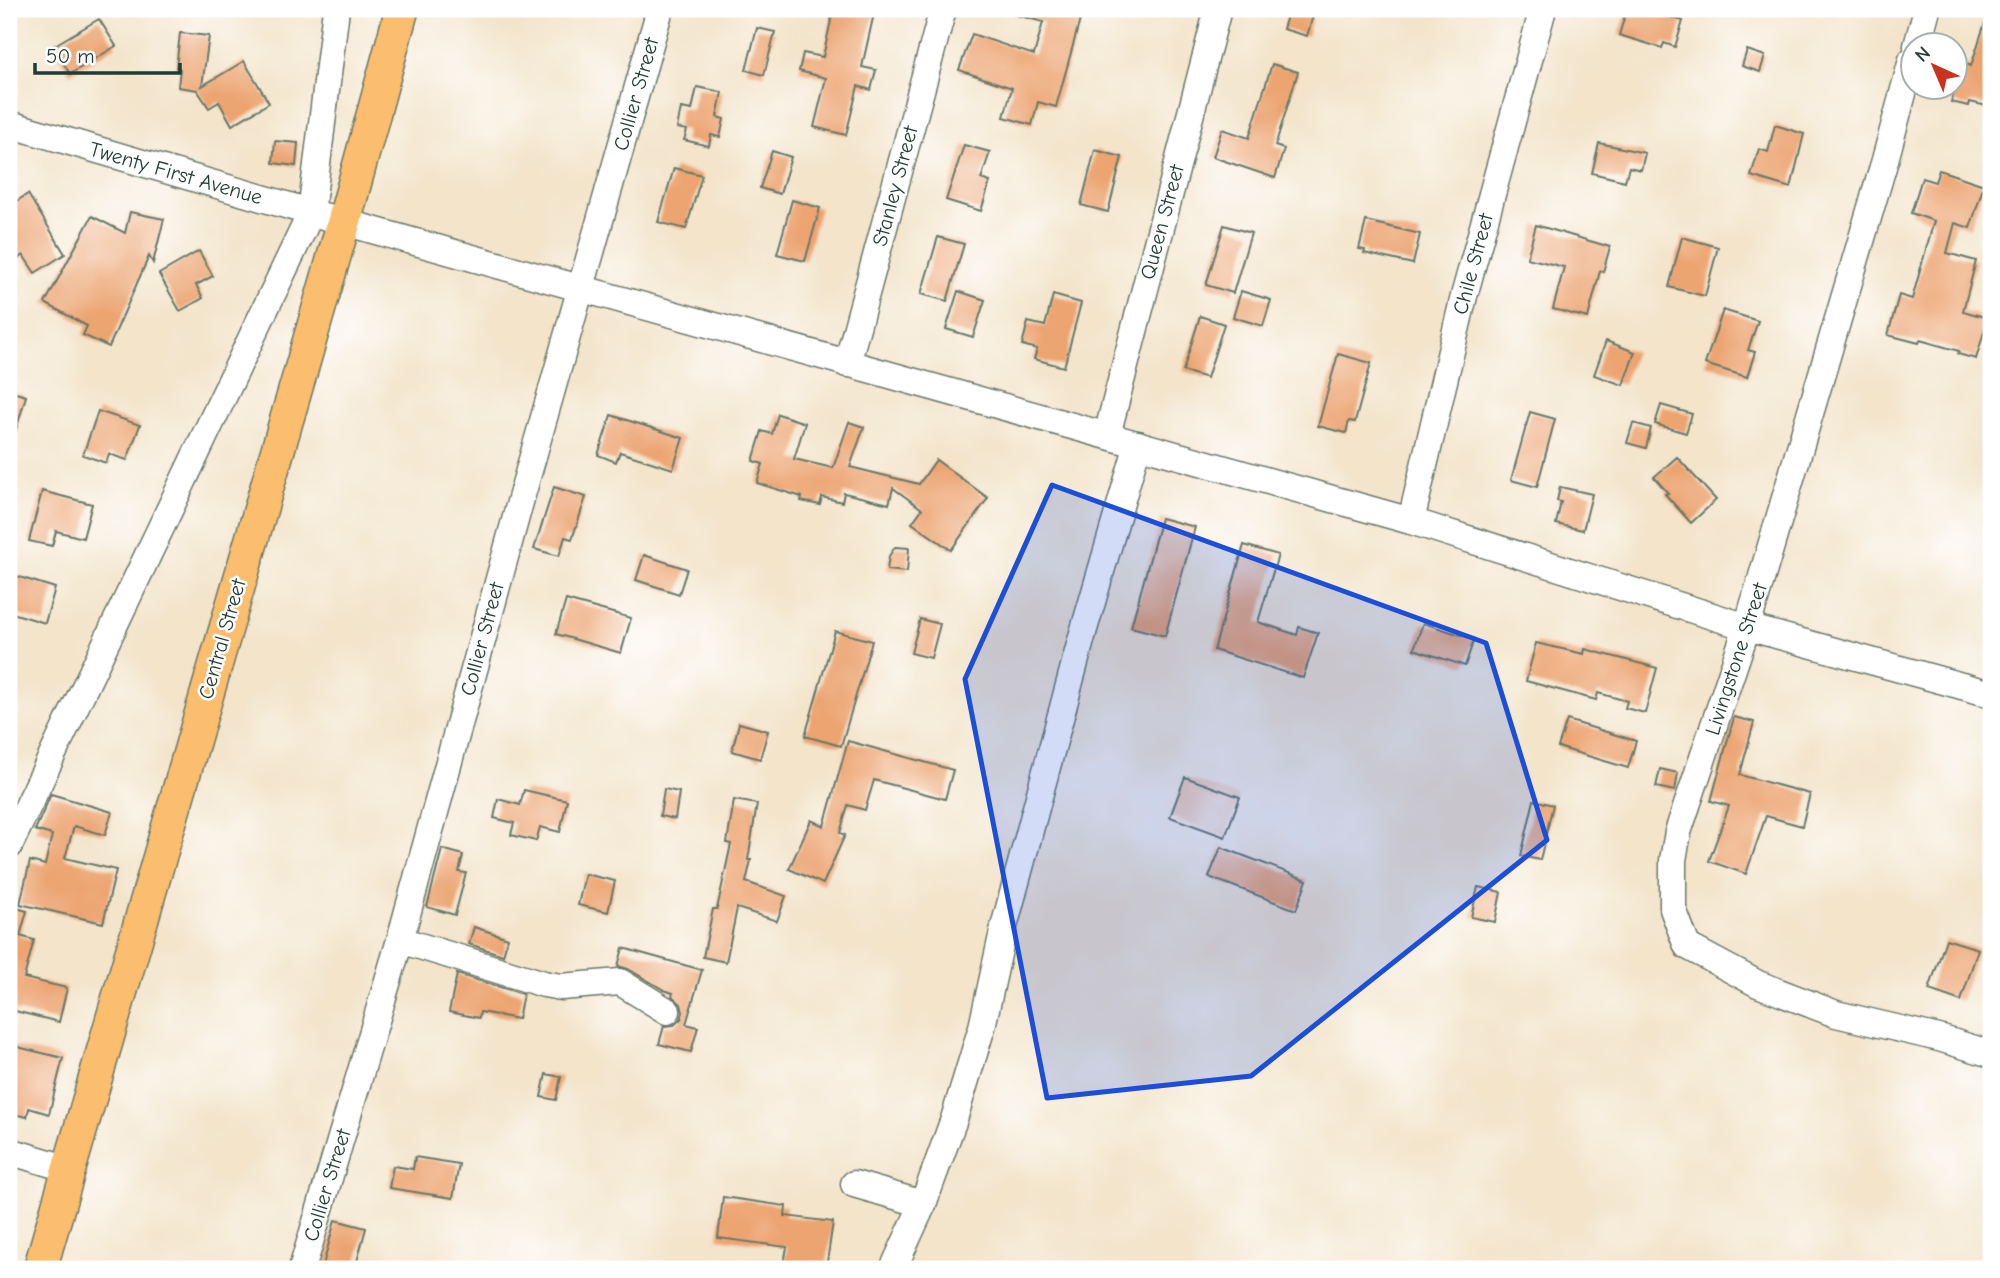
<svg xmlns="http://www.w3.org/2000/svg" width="2000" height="1278" viewBox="0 0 2000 1278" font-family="'Comic Neue',sans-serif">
  <rect width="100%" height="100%" fill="#fff"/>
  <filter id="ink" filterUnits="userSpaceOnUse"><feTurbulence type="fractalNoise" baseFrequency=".0143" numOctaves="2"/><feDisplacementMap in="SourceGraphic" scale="14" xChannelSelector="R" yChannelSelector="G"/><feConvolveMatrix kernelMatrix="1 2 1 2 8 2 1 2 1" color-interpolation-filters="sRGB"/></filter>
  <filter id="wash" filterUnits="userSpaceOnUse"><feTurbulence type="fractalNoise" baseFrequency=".00686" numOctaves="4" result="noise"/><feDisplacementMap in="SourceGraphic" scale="28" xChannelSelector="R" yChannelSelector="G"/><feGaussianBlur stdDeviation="1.57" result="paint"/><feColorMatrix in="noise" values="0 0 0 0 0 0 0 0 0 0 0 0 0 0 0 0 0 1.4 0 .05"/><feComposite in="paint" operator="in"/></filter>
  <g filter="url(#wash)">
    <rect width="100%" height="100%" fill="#f3e4ca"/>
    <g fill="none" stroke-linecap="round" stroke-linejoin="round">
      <path stroke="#58a7d2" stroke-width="6" d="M1972 1268 1991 1262"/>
    </g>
    <g id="blocks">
      <g fill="#eca471">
        <path d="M849 9H875L862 67 876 70 871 90 858 86 846 135 814 127 826 78 799 71 803 53 823 57 833 11 848 14Z"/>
        <path d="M1013 9H1083L1056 107 1038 102 1032 125 1004 117 1012 88 959 70 972 34 1034 55 1043 22 1013 14Z"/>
        <path d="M1289 9H1315L1307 36 1283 29Z"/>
        <path d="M1627 9H1645L1683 21 1675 47 1664 43 1662 48 1619 35Z"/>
        <path d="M1988 13H1991V107L1970 102 1969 106 1951 102 1960 69 1964 70 1966 64 1971 66Z"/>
        <path d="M99 19 116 46 70 74 53 46Z"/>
        <path d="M757 28 775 32 764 75 746 70Z"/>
        <path d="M180 33 209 36 202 86 244 61 269 103 232 125 219 102 209 108 197 90 178 87 180 69 176 68Z"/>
        <path d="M1747 50 1765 56 1760 72 1742 66Z"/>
        <path d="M1272 64 1298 72 1275 146 1284 149 1275 178 1213 157 1222 129 1249 138Z"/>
        <path d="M697 87 722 92 717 117 724 119 720 137 711 135 709 146 684 140 687 130 677 128 681 108 692 110Z"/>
        <path d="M1775 125 1804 134 1791 188 1751 176 1759 149 1768 152Z"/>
        <path d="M275 141 298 143 296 166 273 163Z"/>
        <path d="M1599 143 1645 153 1641 170 1629 167 1625 181 1592 173Z"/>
        <path d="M964 145 990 152 981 179 990 182 981 211 946 200Z"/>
        <path d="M1095 150 1122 157 1108 212 1081 205Z"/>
        <path d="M772 151 791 157 780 194 760 188Z"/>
        <path d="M674 168 702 175 686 229 658 222Z"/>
        <path d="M1939 170 1984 185 1970 228 1955 223 1947 253 1976 261 1963 311 1988 318 1976 359 1958 354 1959 351 1920 340 1919 343 1888 335 1899 295 1912 299 1934 221 1911 213 1922 178 1935 182Z"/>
        <path d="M28 194 65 254 35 273 23 255 14 262 9 253V206Z"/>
        <path d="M792 200 820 208 805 261 777 254Z"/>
        <path d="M130 212 164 219 153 263 149 256 109 347 83 335 87 326 45 303 92 216 125 233Z"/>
        <path d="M1366 221 1420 234 1413 264 1364 253 1365 250 1359 249Z"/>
        <path d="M1224 225 1251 233 1233 293 1206 285Z"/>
        <path d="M1536 225 1610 247 1603 272 1600 271 1588 318 1553 309 1564 267 1527 258Z"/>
        <path d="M938 237 964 244 947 301 921 294Z"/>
        <path d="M1682 237 1718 247 1705 296 1669 287Z"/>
        <path d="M199 251 213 276 196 285 203 298 180 311 159 274Z"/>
        <path d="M958 291 985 300 973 337 946 329Z"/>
        <path d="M1241 291 1271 300 1263 326 1233 317Z"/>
        <path d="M1053 295 1081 303 1064 367 1034 359 1037 349 1022 345 1028 322 1045 326Z"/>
        <path d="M1723 310 1758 321 1748 350 1755 352 1747 377 1705 364Z"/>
        <path d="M1200 316 1224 324 1207 378 1183 371Z"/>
        <path d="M1606 341 1635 352 1623 385 1594 375Z"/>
        <path d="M1338 354 1371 363 1355 422 1349 421 1346 433 1318 426Z"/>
        <path d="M9 391 26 396 13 440H9Z"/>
        <path d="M1661 405 1692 414 1686 433 1655 424Z"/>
        <path d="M98 411 140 425 127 460 109 454 106 463 83 455Z"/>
        <path d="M1530 412 1555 419 1537 487 1511 480Z"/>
        <path d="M778 414 805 423 794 459 833 468 849 422 864 427 850 467 919 484 936 460 988 498 951 550 912 523 922 509 893 488 889 504 844 493 842 502 822 497 820 505 801 501 802 497 757 483 763 464 753 461 762 431 772 434Z"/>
        <path d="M611 415 683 438 673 469 620 452 616 462 598 455Z"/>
        <path d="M1633 423 1651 428 1646 448 1627 443Z"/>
        <path d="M1677 457 1716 500 1691 523 1665 494 1668 493 1654 477Z"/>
        <path d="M554 487 586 497 572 539 565 537 559 556 534 549Z"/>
        <path d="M1560 487 1592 494 1583 530 1556 524 1561 502 1557 501Z"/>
        <path d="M42 491 92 504 83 538 56 531 52 546 29 541Z"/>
        <path d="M1161 518 1195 527 1165 636 1131 627Z"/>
        <path d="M1244 545 1278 555 1258 622 1297 635 1299 627 1318 633 1303 678 1214 650Z"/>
        <path d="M895 547 909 548 907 572 887 570 889 556Z"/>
        <path d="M644 555 687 569 679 594 636 580Z"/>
        <path d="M13 575 55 588 45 623 9 612V590Z"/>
        <path d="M566 600 631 618 621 653 556 634Z"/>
        <path d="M920 619 940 624 931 658 911 653Z"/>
        <path d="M1423 623 1474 639 1465 666 1414 649Z"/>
        <path d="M835 631 872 641 841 746 805 736Z"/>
        <path d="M1536 643 1584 654 1585 649 1657 668 1645 713 1625 708 1627 701 1598 693 1596 700 1526 681Z"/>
        <path d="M1734 717 1754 722 1740 775 1810 794 1802 826 1766 816 1746 874 1709 861 1729 806 1711 801Z"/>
        <path d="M1567 720 1636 741 1628 768 1558 747Z"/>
        <path d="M739 723 768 731 760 759 732 751Z"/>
        <path d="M848 741 953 770 945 799 874 780 865 810 848 805 840 833 845 835 823 884 789 869 811 820 824 826Z"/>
        <path d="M1660 769 1678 773 1675 791 1656 787Z"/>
        <path d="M1185 777 1240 797 1225 837 1170 817Z"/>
        <path d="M664 789 679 792 675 819 660 816Z"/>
        <path d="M524 790 567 800 560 832 540 827 536 841 511 835 514 823 494 818 498 799 520 805Z"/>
        <path d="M51 794 112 812 105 835 74 826 65 858 116 870 103 923 20 904 30 861 45 865 52 835 35 830Z"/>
        <path d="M734 800 757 804 748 860H751L746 882 786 896 777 921 737 908 726 962 703 957 713 909H717L731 844 727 843Z"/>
        <path d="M1534 800 1553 805 1540 860 1521 856Z"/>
        <path d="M1221 847 1307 880 1296 910 1209 877Z"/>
        <path d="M442 849 463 855 459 872 466 873 455 915 427 907Z"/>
        <path d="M585 874 615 881 608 912 578 905Z"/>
        <path d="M1478 887 1501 892 1495 922 1471 917Z"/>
        <path d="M9 906 27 911 20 936 34 940 24 978 67 988 59 1022 15 1011 14 1016 9 1015Z"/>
        <path d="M474 927 508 938 503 955 469 944Z"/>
        <path d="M1946 939 1978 949 1961 1001 1929 990Z"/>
        <path d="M623 948 702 970 686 1024 698 1027 691 1052 659 1044 664 1026 674 1025 681 1019 683 1012 681 1004 672 996 673 993 664 990 628 969 618 966Z"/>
        <path d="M457 974 523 994 518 1019 480 1012 479 1018 449 1012Z"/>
        <path d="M9 1045 63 1058 49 1114 29 1108 27 1117 9 1113Z"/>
        <path d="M546 1074 561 1077 556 1100 541 1097Z"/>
        <path d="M415 1157 459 1164 453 1198 389 1188 393 1166 413 1169Z"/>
        <path d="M723 1197 786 1206 785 1216 833 1222 826 1269H783L787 1247 718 1238Z"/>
        <path d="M335 1220 366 1228 355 1269H322Z"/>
      </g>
    </g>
  </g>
  <g filter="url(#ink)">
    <use href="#blocks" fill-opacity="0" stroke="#697768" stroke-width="2"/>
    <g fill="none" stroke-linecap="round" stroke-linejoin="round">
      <defs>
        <g id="minor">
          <path d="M1917 46 1927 9"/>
          <path d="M1912 60 1885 160 1747 627 1678 832 1673 860V909L1687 946 1758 984 1836 1014 1939 1038 1991 1054"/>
          <path d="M9 124 344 222 1411 521 1747 627 1991 694"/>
          <path d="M847 364 943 9"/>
          <path d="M1107 435 1218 9"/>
          <path d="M1411 521 1464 296 1543 9"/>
          <path d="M9 846 311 213 336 9"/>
          <path d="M400 940 544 984 561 987 620 982 667 1011"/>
          <path d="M9 1151 69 1169"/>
          <path d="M854 1184 923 1204 954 1119 982 1027 1004 927 1083 633 1138 444"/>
          <path d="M302 1269 400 940 522 495 660 9"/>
          <path d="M893 1269 923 1204"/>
        </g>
        <path id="major" d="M40 1269 344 222 402 9"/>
      </defs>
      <use href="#minor" stroke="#697768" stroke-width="29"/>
      <use href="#major" stroke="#697768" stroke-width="36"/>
      <use href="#minor" stroke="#fff" stroke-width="26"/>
      <use href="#major" stroke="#fbbd6e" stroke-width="33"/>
    </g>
  </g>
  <path fill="#1d4ed8" fill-opacity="0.2" stroke="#1d4ed8" stroke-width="5" stroke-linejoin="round" d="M1052 485 1486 643 1547 840 1251 1076 1047 1098 965 679Z"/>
  <g text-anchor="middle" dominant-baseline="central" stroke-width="5" stroke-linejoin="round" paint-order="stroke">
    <g font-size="21" fill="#1f3d34" stroke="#fff">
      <text transform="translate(636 94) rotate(-74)">Collier Street</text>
      <text transform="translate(176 173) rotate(16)">Twenty First Avenue</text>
      <text transform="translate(895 186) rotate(-75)">Stanley Street</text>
      <text transform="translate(1162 222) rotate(-75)">Queen Street</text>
      <text transform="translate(1473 264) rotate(-75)">Chile Street</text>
      <text transform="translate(222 639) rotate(-74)">Central Street</text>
      <text transform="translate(482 639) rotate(-75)">Collier Street</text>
      <text transform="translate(1736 659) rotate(-72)">Livingstone Street</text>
      <text transform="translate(327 1185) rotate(-73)">Collier Street</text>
    </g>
  </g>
  <rect width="2000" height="1278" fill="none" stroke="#fff" stroke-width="35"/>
  <g transform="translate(1934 66) rotate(316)"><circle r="33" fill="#ffffff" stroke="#a5b1ae" stroke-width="2"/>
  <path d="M0-5L12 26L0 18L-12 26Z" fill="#c8321e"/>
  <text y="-10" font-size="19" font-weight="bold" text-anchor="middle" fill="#1f3d34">N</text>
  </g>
  <path d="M35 63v10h145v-10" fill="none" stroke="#1f3d34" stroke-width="3.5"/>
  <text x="46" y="63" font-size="21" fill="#1f3d34" stroke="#ffffff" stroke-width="5" paint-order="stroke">50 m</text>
</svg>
